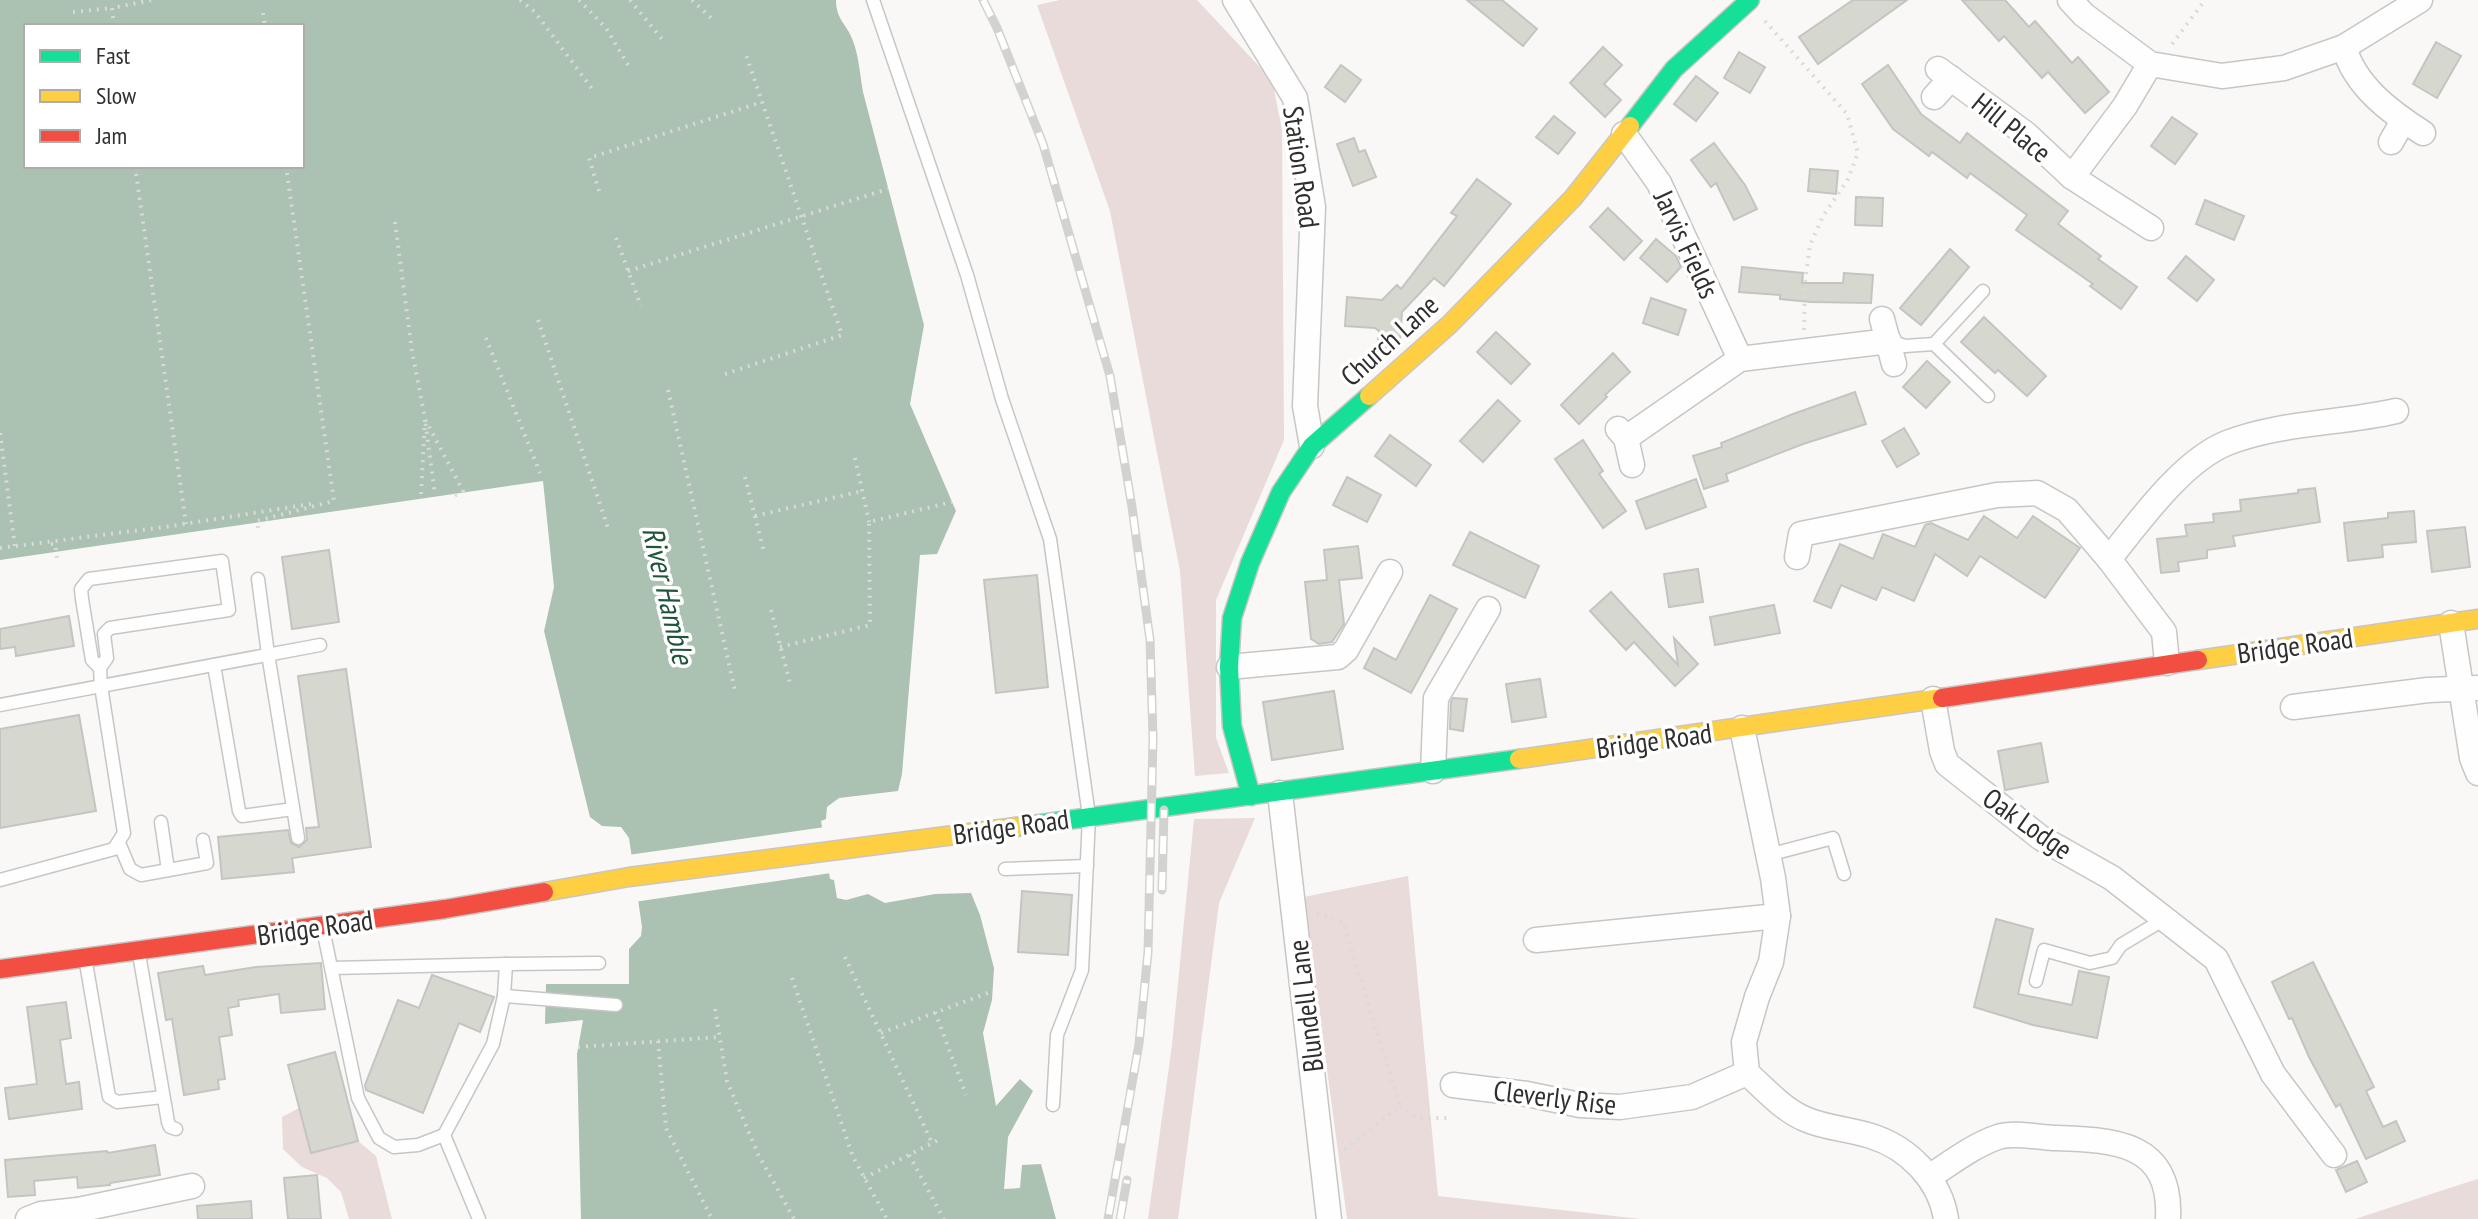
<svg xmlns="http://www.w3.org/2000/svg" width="2478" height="1219" viewBox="0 0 2478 1219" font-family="'PT Sans Narrow',sans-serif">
  <rect width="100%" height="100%" fill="#f9f8f6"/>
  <g fill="#e8dbd9">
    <path d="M1060 0H1197L1272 80 1282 130 1284 440 1216 600V738L1229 773 1195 776 1180 571 1110 211 1037 5Z"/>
    <path d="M1255 818 1219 903 1178 1219H1148L1172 1045 1194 819Z"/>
    <path d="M1408 876 1438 1196 1641 1219H1347L1304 897Z"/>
    <path d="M299 1108 311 1153 358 1141 376 1156 392 1219H349L341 1192 327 1178 302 1167 283 1149 282 1117Z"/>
    <path d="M2478 1179V1219H2355L2468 1182Z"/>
  </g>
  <path fill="#abc1b2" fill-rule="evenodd" d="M0 0H836C836 20 847 24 853 41 859 57 860 75 863 92L924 325 910 404 956 511 937 554 920 555 902 774 898 791 839 798 827 807 826 819 821 821 830 879 834 880 837 898 846 900 868 894 885 903 935 894 971 893 980 915 994 968 992 1000 983 1033 996 1106 1020 1079 1033 1091 1008 1137 1004 1189 1020 1188 1022 1165 1041 1164 1056 1219H581L577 1054 583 1020 545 1024 546 984H629V949L641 936 642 927 629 838 621 827 602 826 590 817 544 631 554 587 543 481 0 560ZM26 26H302V166H26Z"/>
  <path fill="#f9f8f6" d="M825 827 831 873 634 902 628 855Z"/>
  <g fill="#d6d8d0" stroke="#c4c4c2" stroke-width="2">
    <path d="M1467 0H1502L1537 29 1523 46Z"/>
    <path d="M1853 0H1907L1818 64 1799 37Z"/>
    <path d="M1962 0H2005L2029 27 2035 21 2072 63 2078 57 2109 92 2085 113 2048 72 2042 78 2004 36 1999 41Z"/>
    <path d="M2436 42 2461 56 2437 98 2413 84Z"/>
    <path d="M1603 47 1622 65 1604 84 1621 100 1605 117 1570 83Z"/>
    <path d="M1739 52 1765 67 1750 93 1724 78Z"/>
    <path d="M1341 65 1361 80 1345 102 1325 87Z"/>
    <path d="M1888 65 1921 114 1960 143 1967 133 2068 211 2058 224 2101 256 2098 259 2137 287 2121 309 2090 286 2093 284 2016 230 2027 215 1970 173 1967 178 1932 152 1929 156 1893 129 1862 84Z"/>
    <path d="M1696 76 1718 93 1696 121 1674 104Z"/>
    <path d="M1554 116 1575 133 1558 154 1536 137Z"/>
    <path d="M2172 117 2197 134 2175 164 2151 146Z"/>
    <path d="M1354 138 1359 152 1365 150 1376 177 1353 186 1337 144Z"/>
    <path d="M1714 143 1745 185 1757 209 1734 220 1716 183 1711 187 1691 160Z"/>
    <path d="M1810 169 1838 171 1836 194 1808 191Z"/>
    <path d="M1477 179 1511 204 1444 286 1434 278 1402 312 1400 341 1392 349 1377 348 1379 331 1375 328 1345 326 1347 297 1382 300 1397 285 1401 289 1457 216 1451 213Z"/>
    <path d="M1856 197 1883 198 1882 226 1855 225Z"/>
    <path d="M2205 200 2244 216 2234 240 2196 224Z"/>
    <path d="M1608 208 1642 241 1624 260 1590 227Z"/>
    <path d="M1656 239 1676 256 1681 267 1667 282 1640 258Z"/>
    <path d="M1950 249 1969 267 1921 325 1900 308Z"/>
    <path d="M2186 256 2214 280 2197 301 2168 278Z"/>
    <path d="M1742 267 1803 273 1802 283H1843L1844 273 1873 275 1871 303 1811 302 1780 299V295L1739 292Z"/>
    <path d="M1651 298 1686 310 1678 335 1643 323Z"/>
    <path d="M1984 317 2046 376 2027 396 1998 370 1995 373 1961 342Z"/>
    <path d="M1496 332 1530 364 1511 384 1477 352Z"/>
    <path d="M1613 353 1630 372 1605 395 1607 397 1579 424 1561 405Z"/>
    <path d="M1927 361 1950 382 1926 408 1903 387Z"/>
    <path d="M1855 392 1866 424 1803 444 1726 474 1728 481 1704 489 1693 456 1722 447 1721 443 1793 414Z"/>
    <path d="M1498 400 1520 421 1483 462 1460 441Z"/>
    <path d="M1904 428 1919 454 1897 467 1882 441Z"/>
    <path d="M1390 435 1431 465 1416 486 1375 456Z"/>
    <path d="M1583 440 1603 471 1599 474 1626 511 1603 528 1555 459Z"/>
    <path d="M1347 477 1381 495 1367 522 1333 505Z"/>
    <path d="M1696 479 1706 507 1646 529 1636 501Z"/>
    <path d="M2315 488 2320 522 2233 536 2235 546 2207 550V558L2178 562 2179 571 2161 573 2157 539 2187 536 2185 525 2214 522 2213 514 2241 511 2240 500 2298 493V490Z"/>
    <path d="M2414 511 2416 542 2382 545 2383 557 2348 561 2344 523 2388 518V513Z"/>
    <path d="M1984 516 2017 538 2033 516 2080 548 2045 598 1980 556 1967 576 1935 554 1914 601 1882 587 1876 600 1841 585 1831 608 1814 601 1840 544 1873 559 1883 534 1915 547 1925 525 1931 523 1968 540Z"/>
    <path d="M2465 527 2470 567 2432 572 2427 531Z"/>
    <path d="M1470 532 1539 566 1525 598 1453 565Z"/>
    <path d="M1358 546 1362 578 1339 580 1344 624 1332 642 1319 644 1311 639 1305 582 1327 580 1324 550Z"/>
    <path d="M329 550 339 622 292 629 282 557Z"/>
    <path d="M1698 569 1703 602 1669 607 1664 574Z"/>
    <path d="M1037 575 1048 687 996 693 984 580Z"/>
    <path d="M1611 592 1678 665 1674 638 1698 664 1675 686 1634 642 1626 650 1590 611Z"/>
    <path d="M1430 595 1457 609 1411 693 1364 668 1374 648 1396 660Z"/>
    <path d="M1774 605 1780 633 1715 645 1710 617Z"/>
    <path d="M69 616 74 646 16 656 15 647 0 649V629Z"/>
    <path d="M346 669 371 847 292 858 294 872 222 879 218 837 288 830 291 843 299 847 307 840 306 828 319 827 298 676Z"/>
    <path d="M1540 679 1546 717 1512 722 1506 684Z"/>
    <path d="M1334 691 1343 749 1272 760 1263 702Z"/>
    <path d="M1453 698 1467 699 1463 731 1450 729 1451 702Z"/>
    <path d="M79 715 96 811 0 828V729Z"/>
    <path d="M2041 743 2048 782 2005 790 1998 751Z"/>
    <path d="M1022 891 1072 895 1068 955 1018 952Z"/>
    <path d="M1996 919 2033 929 2018 994 2072 1005 2079 971 2109 977 2097 1038 2033 1025 1974 1007Z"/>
    <path d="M2313 962 2374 1087 2366 1091 2383 1127 2396 1121 2405 1141 2366 1159 2340 1104 2336 1107 2309 1057 2292 1018 2289 1019 2272 982Z"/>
    <path d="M321 963 325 1009 281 1013 279 994 238 1000 239 1006 228 1008 232 1035 219 1037 225 1079 218 1080 219 1089 184 1095 172 1019 166 1020 158 973 203 966 205 975 256 967Z"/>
    <path d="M432 975 494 997 480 1032 459 1023 423 1113 366 1090 365 1085 398 1000 419 1008Z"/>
    <path d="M66 1002 71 1038 60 1040 66 1084 79 1082 82 1109 9 1119 5 1088 37 1084 27 1007Z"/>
    <path d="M335 1052 358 1141 311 1153 288 1065Z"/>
    <path d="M155 1145 160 1175 110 1183V1185L78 1188 77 1177 34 1181 35 1195 8 1197 5 1160 107 1151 108 1153Z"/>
    <path d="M2357 1161 2367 1182 2346 1192 2336 1170Z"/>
    <path d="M317 1175 321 1219H288L284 1178Z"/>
    <path d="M251 1201 252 1219H198L197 1206Z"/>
  </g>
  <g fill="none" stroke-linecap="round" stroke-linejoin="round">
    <defs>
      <g id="lane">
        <path d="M873 0 967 275 1002 399 1050 539 1089 816 1082 970 1057 1035 1053 1105"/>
        <path d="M1889 341 1905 346 1934 344 1983 291"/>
        <path d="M1934 344 1988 396"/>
        <path d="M258 579 268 654 298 838"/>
        <path d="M214 665 239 811 242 816 293 809"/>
        <path d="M0 705 320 645"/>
        <path d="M161 822 168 870"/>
        <path d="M119 843 130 869 141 875 207 863 203 840"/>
        <path d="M1768 855 1833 838 1844 874"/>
        <path d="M1005 869 1087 866"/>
        <path d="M0 880 114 849 124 833 101 686 100 668 107 658 104 634 110 628 229 610 222 561 89 579 81 589 82 599 92 660 100 668"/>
        <path d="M323 929 358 1098 379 1138 394 1147 418 1145 444 1135 493 1044 504 996 506 964 599 963"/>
        <path d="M139 954 168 1122 170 1127 176 1129"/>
        <path d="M86 963 109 1097 117 1102 163 1097"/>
        <path d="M332 968 506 964"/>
        <path d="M2036 981 2044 950 2090 963 2112 958 2121 945 2166 918"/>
        <path d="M504 996 616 1005"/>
        <path d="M444 1135 479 1219"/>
      </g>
      <g id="street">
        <path d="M1235 0 1295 98 1313 207 1305 406 1312 446"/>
        <path d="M2070 0 2084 15 2150 64 2222 76 2284 68 2344 47 2420 0"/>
        <path d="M2344 47C2355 86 2390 112 2423 133"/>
        <path d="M1938 69 2026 134 2072 177 2151 228"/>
        <path d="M1934 97 1951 78"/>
        <path d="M1624 134 1659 183 1740 359"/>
        <path d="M2391 142 2403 121"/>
        <path d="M2072 177 2125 106 2150 64"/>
        <path d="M1882 319 1894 364"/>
        <path d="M1618 429 1626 438 1632 465"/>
        <path d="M1626 438 1740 359 1889 341"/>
        <path d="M1797 557 1801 534 1997 495 2037 493 2067 510 2109 559 2164 632 2167 663"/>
        <path d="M2109 559C2139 522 2182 461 2227 443 2280 422 2340 424 2396 411"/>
        <path d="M2451 623 2472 758 2478 773"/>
        <path d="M1229 667 1338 657 1346 650 1390 572"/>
        <path d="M1933 699 1942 751 1947 764 2041 838 2112 878 2216 959 2273 1074 2334 1155"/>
        <path d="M2293 707 2428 690 2478 688"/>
        <path d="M1742 728 1773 878 1778 916 1771 962 1757 997 1744 1042 1747 1073C1765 1089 1782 1109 1805 1119 1825 1128 1849 1129 1871 1136 1909 1148 1940 1180 1946 1219"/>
        <path d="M1433 771 1436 698 1488 609"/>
        <path d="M1280 793 1329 1219"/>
        <path d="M1536 940 1778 916"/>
        <path d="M1453 1085 1527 1094 1580 1105 1620 1107 1692 1097 1747 1073"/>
        <path d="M1929 1177C1951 1163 1974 1145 1998 1137 2014 1132 2037 1137 2053 1138 2113 1140 2172 1141 2168 1219"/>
        <path d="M78 1210 192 1186"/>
        <path d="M28 1219 41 1214 78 1210 79 1219"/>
      </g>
      <g id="fast">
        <path d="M1630 126 1674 69 1750 0"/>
        <path d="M1251 796 1232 726 1229 667 1232 618 1250 563 1281 492 1312 446 1369 396"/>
        <path d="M1016 827 1519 759"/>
      </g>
      <g id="slow">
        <path d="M1369 396 1450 324 1573 198 1630 126"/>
        <path d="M2198 660 2478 619"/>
        <path d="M1519 759 1942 698"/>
        <path d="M544 892 629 877 1016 827"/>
      </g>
      <g id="jam">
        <path d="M1942 698 2198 660"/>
        <path d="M0 969 445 909 544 892"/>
      </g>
    </defs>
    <use href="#lane" stroke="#c8c6c5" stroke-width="15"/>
    <use href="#street" stroke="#c8c6c5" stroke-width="27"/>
    <use href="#fast" stroke="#c8c6c5" stroke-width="21"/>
    <use href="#slow" stroke="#c8c6c5" stroke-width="21"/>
    <use href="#jam" stroke="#c8c6c5" stroke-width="21"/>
    <g stroke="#dadad9" stroke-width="4" stroke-dasharray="2 6" stroke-linecap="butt">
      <path d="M520 0 535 12 593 90"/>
      <path d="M579 0 606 28 628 65"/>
      <path d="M630 0 665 43"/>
      <path d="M692 0 711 18"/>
      <path d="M73 12 112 8"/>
      <path d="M263 13 265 26"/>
      <path d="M1765 21 1847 114 1858 153 1847 181 1823 216 1810 245 1805 282 1804 331"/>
      <path d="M114 26 112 8 152 0"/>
      <path d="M2172 44 2205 0"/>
      <path d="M135 166 186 524"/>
      <path d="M599 191 589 158 762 102"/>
      <path d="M395 222 412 351 425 419 463 491 452 497"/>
      <path d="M616 238 641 306"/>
      <path d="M628 271 888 189"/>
      <path d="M538 320 609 531"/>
      <path d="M486 338 540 473"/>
      <path d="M725 374 842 335 745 52"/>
      <path d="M668 390 735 691"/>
      <path d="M0 433 15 547H18"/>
      <path d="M855 458 869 522"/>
      <path d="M745 477 764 552"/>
      <path d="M421 494 425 419 435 495"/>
      <path d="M755 516 862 491"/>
      <path d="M258 528 257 521 334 501 286 166"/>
      <path d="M51 544H55L57 558"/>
      <path d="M0 548 172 526 311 504"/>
      <path d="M771 610 790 683"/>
      <path d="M780 647 870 625 869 522 952 502"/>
      <path d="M1317 914 1343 922 1400 1106 1344 1150"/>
      <path d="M845 957 932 1143"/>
      <path d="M792 978 853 1157 887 1219"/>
      <path d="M715 1009 727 1081 758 1154 794 1219"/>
      <path d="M935 1012 966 1095"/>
      <path d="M881 1033 993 991"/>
      <path d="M658 1041 666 1128 712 1219"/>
      <path d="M578 1047 719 1037"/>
      <path d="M1400 1106 1418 1118H1451"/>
      <path d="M909 1155 944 1219"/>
      <path d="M864 1178 940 1139"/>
    </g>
    <use href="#lane" stroke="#fefefe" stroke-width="12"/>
    <use href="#street" stroke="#fefefe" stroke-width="24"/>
    <use href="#fast" stroke="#16e098" stroke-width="18"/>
    <use href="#slow" stroke="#ffcf43" stroke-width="18"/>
    <use href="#jam" stroke="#f24e42" stroke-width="18"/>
    <defs>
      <g id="rail">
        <path d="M983 0 997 28 1043 144 1110 376 1132 507 1150 640 1153 738 1148 952 1139 1044 1108 1219"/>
        <path d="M1162 890 1164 810"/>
        <path d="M1120 1219 1127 1180"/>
      </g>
    </defs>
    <use href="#rail" stroke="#d2d2d1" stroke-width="9"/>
    <use href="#rail" stroke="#fff" stroke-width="6" stroke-dasharray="18" stroke-linecap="butt"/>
  </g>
  <g text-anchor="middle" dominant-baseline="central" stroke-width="7" stroke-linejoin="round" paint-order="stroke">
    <g font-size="28" fill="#302f2e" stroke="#fff">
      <text transform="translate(2012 127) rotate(39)">Hill Place</text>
      <text transform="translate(1302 167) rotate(82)">Station Road</text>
      <text transform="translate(1687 244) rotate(65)">Jarvis Fields</text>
      <text transform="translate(1389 340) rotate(-42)">Church Lane</text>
      <text transform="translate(2295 645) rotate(-8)">Bridge Road</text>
      <text transform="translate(1654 740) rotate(-8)">Bridge Road</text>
      <text transform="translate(2028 823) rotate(35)">Oak Lodge</text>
      <text transform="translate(1011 826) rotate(-8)">Bridge Road</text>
      <text transform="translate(315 927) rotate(-8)">Bridge Road</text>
      <text transform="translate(1305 1006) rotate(-97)">Blundell Lane</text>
      <text transform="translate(1555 1097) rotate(7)">Cleverly Rise</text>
    </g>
    <g font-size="30" font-style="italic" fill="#1f5539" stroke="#fff">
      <text transform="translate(669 595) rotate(77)">River Hamble</text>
    </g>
  </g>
  <rect x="24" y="24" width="280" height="144" fill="#ffffff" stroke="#acacab" stroke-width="2"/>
  <rect x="40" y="50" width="40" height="12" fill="#16e098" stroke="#acacab" stroke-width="2"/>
  <text x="96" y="64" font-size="24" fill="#302f2e">Fast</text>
  <rect x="40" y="90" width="40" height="12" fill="#ffcf43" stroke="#acacab" stroke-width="2"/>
  <text x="96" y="104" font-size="24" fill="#302f2e">Slow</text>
  <rect x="40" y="130" width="40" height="12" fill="#f24e42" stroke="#acacab" stroke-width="2"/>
  <text x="96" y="144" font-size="24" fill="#302f2e">Jam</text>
</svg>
